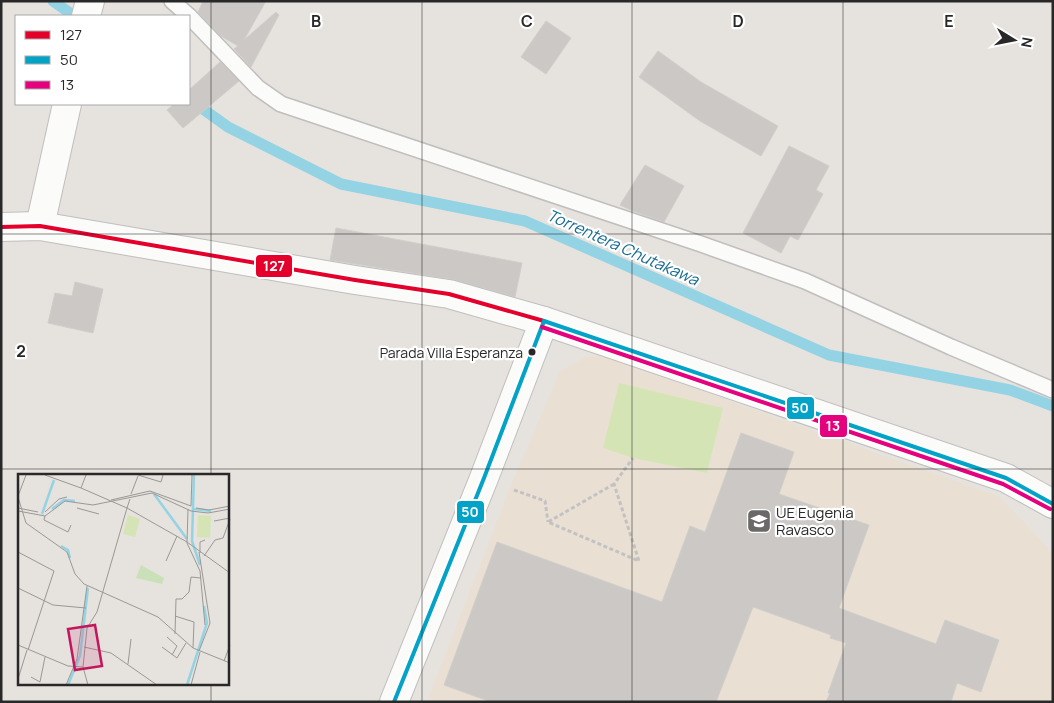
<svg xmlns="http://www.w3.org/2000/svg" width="1054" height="703" viewBox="0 0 1054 703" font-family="Manrope,sans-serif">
  <rect width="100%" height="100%" fill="#e6e2de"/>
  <path fill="#e9e0d3" d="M603 356 1000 497 1053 553V702H427L510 488 560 371 585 357Z"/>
  <path fill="#d5e4b5" d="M619 383 723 408 707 473 633 458 603 448Z"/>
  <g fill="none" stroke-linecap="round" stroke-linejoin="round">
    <g stroke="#94d3e4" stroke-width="11">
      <path d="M53 1 74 16"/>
      <path d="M189 99 228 127 341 184 525 221 829 355 1010 390 1053 406"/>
    </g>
  </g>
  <g fill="#cbc8c5" stroke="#d1ceca">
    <path d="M203 1H266L244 40 276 12 279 15 251 67 234 49 238 46 221 36 198 12Z"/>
    <path d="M546 21 571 38 546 74 521 57Z"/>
    <path d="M658 51 701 82 778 126 761 156 700 121 639 77Z"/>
    <path d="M220 62 239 81 183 128 167 110 174 104H189V90Z"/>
    <path d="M789 146 829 166 816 190 823 194 798 240 790 236 781 253 743 233Z"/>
    <path d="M645 165 684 186 664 222 633 211 620 205Z"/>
    <path d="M336 228 522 263 515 297 451 279 330 260Z"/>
    <path d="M75 282 103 289 93 333 48 323 55 293 72 296Z"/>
    <path d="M741 433 794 452 779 494 869 525 839 608 936 644 945 620 999 640 981 692 957 683 951 702H826L830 693H828L846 643 830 638 831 635 753 607 716 702H491L444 685 497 542 662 602 690 526 705 532Z"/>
  </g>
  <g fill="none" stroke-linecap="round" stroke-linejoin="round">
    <defs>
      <g id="lane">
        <path d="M172 1 189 16"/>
        <path d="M189 16 258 88 281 104 701 244 805 281 951 347 1053 390"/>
      </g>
      <g id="street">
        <path d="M86 16 90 1"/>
        <path d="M40 226 67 104"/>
      </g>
      <g id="secondary">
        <path d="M1 227 40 226 355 280 449 294 544 321 1006 478 1053 504"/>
        <path d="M394 702 484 478 544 321"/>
      </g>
    </defs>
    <use href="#lane" stroke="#c0bebf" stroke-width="18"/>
    <use href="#street" stroke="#c0bebf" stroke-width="30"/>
    <use href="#secondary" stroke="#c0bebf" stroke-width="30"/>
    <g stroke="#c3c2c2" stroke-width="3" stroke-dasharray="4 2.5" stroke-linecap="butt">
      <path d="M614 484 548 522 639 561 614 484 633 458"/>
      <path d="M514 490 545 501 548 522"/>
    </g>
    <use href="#lane" stroke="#fbfbfa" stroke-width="15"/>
    <use href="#street" stroke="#fbfbfa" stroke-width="28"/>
    <use href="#secondary" stroke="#fbfbfa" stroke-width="28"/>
    <defs>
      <path id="bus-1" d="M1 227 40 226 355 280 449 294 544 321"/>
      <g id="bus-2">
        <path d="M544 321 1006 478 1053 504"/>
        <path d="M394 702 484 478 544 321"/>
      </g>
      <path id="bus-3" d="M542 327 1003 484 1050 509"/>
    </defs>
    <use href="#bus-1" stroke="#fff" stroke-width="8"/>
    <use href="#bus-2" stroke="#fff" stroke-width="8"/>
    <use href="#bus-3" stroke="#fff" stroke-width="8"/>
    <use href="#bus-1" stroke="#e4002b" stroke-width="4"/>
    <use href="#bus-2" stroke="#02a3c6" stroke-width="4"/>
    <use href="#bus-3" stroke="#e5007d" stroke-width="4"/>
  </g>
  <path fill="none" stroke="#282828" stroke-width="1" stroke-opacity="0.55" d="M211 1V476M422 1V702M632 1V702M843 1V702M1 234H1053M1 469H1053M211 684V702"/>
  <defs>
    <symbol id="school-square" viewBox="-11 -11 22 22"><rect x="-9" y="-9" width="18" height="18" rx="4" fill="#6a6968" stroke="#fff"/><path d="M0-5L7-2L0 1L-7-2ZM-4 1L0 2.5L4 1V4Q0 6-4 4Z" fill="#fff"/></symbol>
  </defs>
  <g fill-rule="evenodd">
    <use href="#school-square" x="745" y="507" width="28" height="28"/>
  </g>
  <circle fill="#282828" stroke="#fff" stroke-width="2" cx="532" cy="352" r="4.5"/>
  <g text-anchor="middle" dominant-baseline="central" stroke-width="4.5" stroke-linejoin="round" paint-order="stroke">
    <g font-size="14" fill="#282828" stroke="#fff" text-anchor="end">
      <text x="523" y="352">Parada Villa Esperanza</text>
    </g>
    <g font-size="15" fill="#282828" stroke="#fff" text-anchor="start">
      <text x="776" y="512">UE Eugenia<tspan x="776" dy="17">Ravasco</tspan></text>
    </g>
    <g font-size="16" font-style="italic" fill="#146b8f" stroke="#fff">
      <text transform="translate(623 247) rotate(24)">Torrentera Chutakawa</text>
    </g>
  </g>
  <g transform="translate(18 474)">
    <rect width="211" height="211" fill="#e6e2de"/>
    <path d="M123 91 146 104 144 110 118 104Z" fill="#cae0b8"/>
    <path d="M110 41 122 45 117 63 105 60ZM180 41 193 42 192 64 179 63Z" fill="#d5e4b5"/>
    <path fill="none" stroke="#94d3e4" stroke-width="2.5" d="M176 1 174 67 182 91M136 20 169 65M34 35 46 26 57 27M176 35 193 37M24 40 36 6M43 72 50 76 52 84M50 211 62 182 70 114M169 211 189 149 186 132"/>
    <path fill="none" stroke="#9a9895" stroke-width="1" d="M27 1 63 14M68 1 63 14 109 34 79 138 69 154 65 193 70 211M120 1 143 8 145 1M113 20 120 2M0 22 8 1M0 23 8 49 49 78 57 100 66 110 140 143 175 174 212 189M112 25 109 34 169 68 212 99M93 26 132 17 173 32 174 1M0 34 20 38M59 34 81 40M178 34 191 36 212 32M170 35 169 69 182 97 187 151M0 37 27 42 47 27 75 31 134 19 173 37 190 39 212 35M27 38 41 25 49 23M27 42 26 46 50 58 53 51M196 47 212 44M0 78 36 97 10 176M181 78 192 149 181 177M182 79V68L187 66M186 82 197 66 205 64 212 45M148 87 159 62M0 114 35 131 68 134M157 142 176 148 175 174M157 160 158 125H164L171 118 173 103 183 104M149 163 159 172 154 181M0 171 50 192 65 193M66 173 93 179 139 211M144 173 159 184 168 169M206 187 212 171M110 190 113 165M13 203 22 208 27 183M0 205 9 176M48 211 59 185 69 112M173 211 182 178"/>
    <path fill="#c2185b" fill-opacity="0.15" stroke="#c2185b" stroke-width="2.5" d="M77 151 84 192 57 196 50 155Z"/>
    <rect width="211" height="211" fill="none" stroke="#282828" stroke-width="2.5"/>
  </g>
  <g font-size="16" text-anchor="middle" font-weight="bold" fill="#282828" stroke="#fff" stroke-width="4.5" stroke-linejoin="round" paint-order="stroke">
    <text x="316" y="27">B</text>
    <text x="527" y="27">C</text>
    <text x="738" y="27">D</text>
    <text x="949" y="27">E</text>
    <text x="21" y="357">2</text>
  </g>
  <g stroke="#fff" stroke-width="2">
    <rect x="255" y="254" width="38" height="24" rx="5" fill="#e4002b"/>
    <rect x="786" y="396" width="29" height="24" rx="5" fill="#02a3c6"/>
    <rect x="819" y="414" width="29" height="24" rx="5" fill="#e5007d"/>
    <rect x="456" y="500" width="29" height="24" rx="5" fill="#02a3c6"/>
  </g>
  <g font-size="14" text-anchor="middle" font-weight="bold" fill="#fff">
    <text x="274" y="271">127</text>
    <text x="800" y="413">50</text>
    <text x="833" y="431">13</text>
    <text x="470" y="517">50</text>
  </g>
  <rect width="1054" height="703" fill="none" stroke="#282828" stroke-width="5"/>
  <rect x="15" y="15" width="175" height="90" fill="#ffffff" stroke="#a9a9a9"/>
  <rect x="25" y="31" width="25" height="8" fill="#e4002b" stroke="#a9a9a9"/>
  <text x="60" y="40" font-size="15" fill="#282828">127</text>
  <rect x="25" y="56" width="25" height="8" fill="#02a3c6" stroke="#a9a9a9"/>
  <text x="60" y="65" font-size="15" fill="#282828">50</text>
  <rect x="25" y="81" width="25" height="8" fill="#e5007d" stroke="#a9a9a9"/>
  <text x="60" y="90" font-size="15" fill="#282828">13</text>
  <g transform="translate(1014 40) rotate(100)" stroke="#ffffff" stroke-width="4" paint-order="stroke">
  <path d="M0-4L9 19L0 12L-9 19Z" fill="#282828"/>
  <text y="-8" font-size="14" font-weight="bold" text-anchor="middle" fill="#282828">N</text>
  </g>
</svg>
